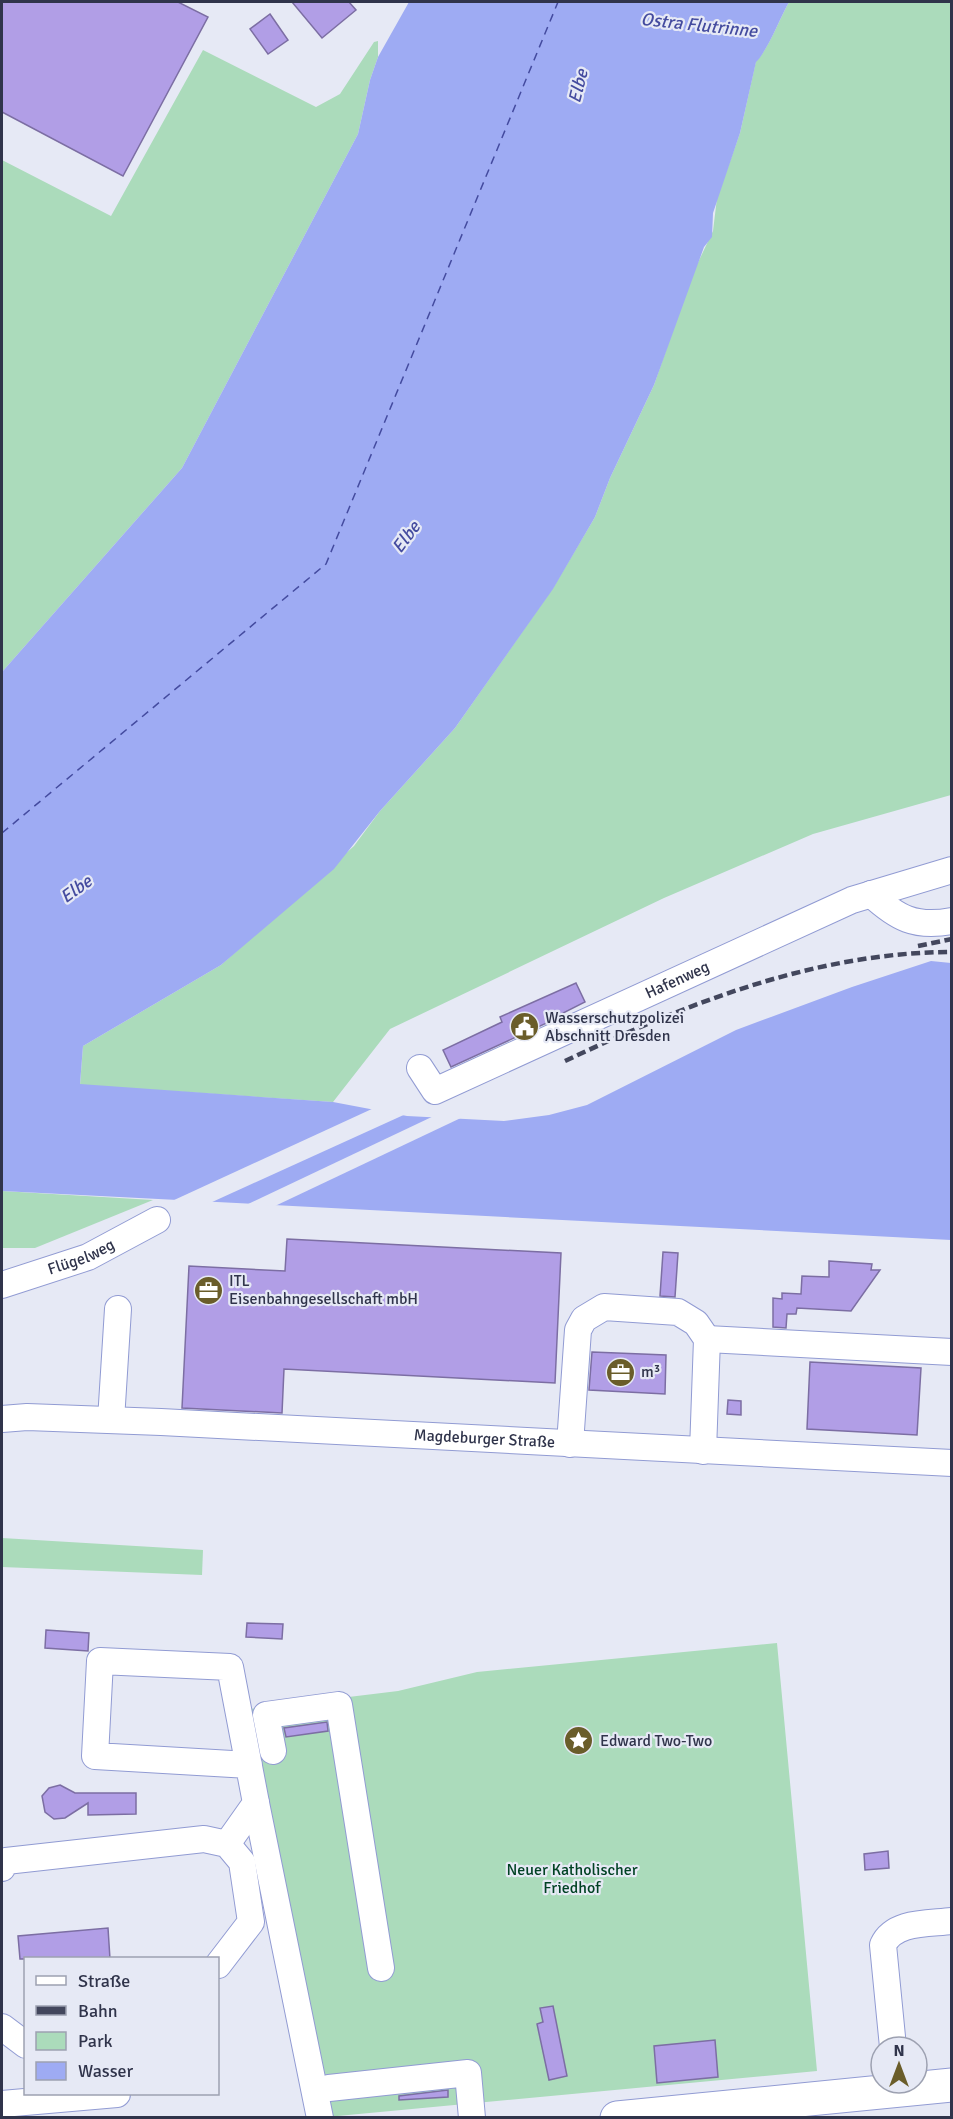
<svg xmlns="http://www.w3.org/2000/svg" width="953" height="2119" viewBox="0 0 953 2119" font-family="Signika,sans-serif">
  <rect width="100%" height="100%" fill="#e6e9f5"/>
  <g fill="#abdbbb">
    <path d="M789 2H951V795L813 834 664 898 390 1029 333 1102 80 1085 83 1046 221 965 354 846 380 811 455 728 553 588 595 517 610 478 654 385 692 275 713 231 717 198 740 133 756 61C768 50 780 18 789 2Z"/>
    <path d="M378 41V57L370 80 358 134 182 468 2 672V160L111 216 203 50 316 107 340 94 374 42Z"/>
    <path d="M2 1191 153 1200 35 1248H2Z"/>
    <path d="M2 1538 203 1550 202 1575 2 1567Z"/>
    <path d="M777 1643 817 2071 327 2117 249 1709 398 1691 477 1672Z"/>
  </g>
  <path fill="#9eabf3" d="M409 2H789C780 18 768 50 756 62L740 133 713 213 712 237 704 247 654 385 610 478 595 517 553 589 455 728 380 811 334 869 221 965 83 1046 80 1084 333 1102 407 1116 504 1121 549 1115 587 1105 736 1030 852 987 931 961 951 963V1240L2 1191V672L182 468 358 134 370 80 378 57Z"/>
  <g fill="#e6e9f5">
    <path d="M374 1108 408 1113 210 1203 172 1201Z"/>
    <path d="M438 1114 465 1116 275 1206 246 1205Z"/>
  </g>
  <g fill="none" stroke-linecap="round" stroke-linejoin="round">
    <path stroke="#444b9f" stroke-width="1.5" stroke-dasharray="8 6" stroke-linecap="butt" d="M2 833 326 564 558 2"/>
  </g>
  <g fill="#b19ee6" stroke="#7c6ea3" stroke-width="1.5">
    <path d="M2 2H178L208 17 123 176 2 112Z"/>
    <path d="M292 2H349L356 10 322 38Z"/>
    <path d="M270 14 288 40 268 54 250 29Z"/>
    <path d="M576 983 585 1002 563 1013 564 1015 451 1067 443 1050 502 1022 500 1017Z"/>
    <path d="M287 1239 561 1253 555 1383 284 1369 282 1413 182 1408 189 1266 285 1271Z"/>
    <path d="M663 1252 678 1253 675 1297 660 1296Z"/>
    <path d="M829 1261 872 1264 871 1270H880L851 1311 797 1308 796 1314H787L786 1328 773 1327V1298L782 1299V1293L801 1294 802 1276 829 1277Z"/>
    <path d="M592 1352 666 1355 665 1394 589 1390Z"/>
    <path d="M810 1362 921 1368 917 1435 807 1429Z"/>
    <path d="M728 1400 741 1401V1415L727 1414Z"/>
    <path d="M247 1623 283 1624 282 1639 246 1637Z"/>
    <path d="M46 1630 89 1633 88 1651 45 1648Z"/>
    <path d="M327 1722 328 1731 286 1737 284 1728Z"/>
    <path d="M60 1785 75 1793H136V1814L88 1815V1803L65 1818 54 1819 45 1812 42 1796 49 1788Z"/>
    <path d="M888 1851 889 1868 865 1870 864 1854Z"/>
    <path d="M108 1928 110 1959H20L18 1936Z"/>
    <path d="M553 2006 567 2076 549 2080 537 2024 543 2022 540 2008Z"/>
    <path d="M715 2040 718 2077 657 2083 654 2046Z"/>
    <path d="M448 2090V2097L399 2100V2096Z"/>
  </g>
  <g fill="none" stroke-linecap="round" stroke-linejoin="round">
    <defs>
      <g id="minor">
        <path d="M871 894C897 918 915 928 952 921"/>
        <path id="s1" d="M420 1068 435 1091 852 900 952 870"/>
        <path id="s2" d="M2 1285 88 1257 157 1220"/>
        <path d="M707 1339 952 1352"/>
        <path id="s3" d="M2 1419 27 1417 161 1422 952 1463"/>
        <path d="M111 1420 118 1309"/>
        <path d="M570 1444 578 1330 584 1319 604 1307 678 1312 696 1323 707 1339 703 1451"/>
        <path d="M273 1751 266 1715 339 1705 381 1968"/>
        <path d="M256 1803 320 2118"/>
        <path d="M227 1844 256 1803 230 1667 100 1661 95 1756 249 1765"/>
        <path d="M2 1868 6 1861 204 1839 227 1844 242 1862 251 1922 218 1965"/>
        <path d="M2 2027 26 2045"/>
        <path d="M893 2047 883 1945C894 1921 928 1924 952 1921"/>
        <path d="M329 2088 468 2073 472 2118"/>
        <path d="M2 2104 117 2094"/>
      </g>
      <path id="major" d="M617 2118 952 2085"/>
    </defs>
    <use href="#minor" stroke="#919bd3" stroke-width="28"/>
    <use href="#major" stroke="#919bd3" stroke-width="35"/>
    <use href="#minor" stroke="#fff" stroke-width="26"/>
    <use href="#major" stroke="#fff" stroke-width="33"/>
    <g stroke="#43475d" stroke-width="4.5" stroke-dasharray="9 4.5" stroke-linecap="butt">
      <path d="M918 946 952 939"/>
      <path d="M565 1061C686 1004 816 952 952 952"/>
    </g>
  </g>
  <defs>
    <symbol id="civic-disc" viewBox="-11 -11 22 22"><circle r="9.5" fill="#6a5d2a" stroke="#e6e9f5"/><path d="M-.6-6.5H3V-4.5H.6V-3L4-1V1h2V6H-6V1h2V-1L-.6-3ZM-1.2 2.5V6h2.4V2.5Z" fill="#fff"/></symbol>
    <symbol id="office-disc" viewBox="-11 -11 22 22"><circle r="9.5" fill="#6a5d2a" stroke="#e6e9f5"/><path d="M-6-3h4V-5.5h4V-3h4V5H-6ZM-1-4.5V-3h2v-1.5ZM-6 0V1H6V0Z" fill="#fff"/></symbol>
    <symbol id="sight-disc" viewBox="-11 -11 22 22"><circle r="9.5" fill="#6a5d2a" stroke="#e6e9f5"/><path d="M0-6L1.8-2.2L6-1.7L2.9 1.2L3.7 5.4L0 3.3L-3.7 5.4L-2.9 1.2L-6-1.7L-1.8-2.2Z" fill="#fff"/></symbol>
  </defs>
  <g fill-rule="evenodd">
    <use href="#civic-disc" x="508" y="1010" width="33" height="33"/>
    <use href="#office-disc" x="192" y="1274" width="33" height="33"/>
    <use href="#office-disc" x="604" y="1356" width="33" height="33"/>
    <use href="#sight-disc" x="562" y="1724" width="33" height="33"/>
  </g>
  <g text-anchor="middle" dominant-baseline="central" stroke-width="4.5" stroke-linejoin="round" paint-order="stroke">
    <g font-size="16" fill="#30344b" stroke="#e6e9f5">
      <text stroke="none"><textPath href="#s1" startOffset="294">Hafenweg</textPath></text>
      <text stroke="none"><textPath href="#s2" startOffset="84">Flügelweg</textPath></text>
      <text stroke="none"><textPath href="#s3" startOffset="483">Magdeburger Straße</textPath></text>
    </g>
    <g font-size="16" fill="#30344b" stroke="#e6e9f5" text-anchor="start">
      <text x="545" y="1018">Wasserschutzpolizei<tspan x="545" dy="18">Abschnitt Dresden</tspan></text>
      <text x="229" y="1281">ITL<tspan x="229" dy="18">Eisenbahngesellschaft mbH</tspan></text>
      <text x="641" y="1372">m³</text>
      <text x="600" y="1741">Edward Two-Two</text>
    </g>
    <g font-size="16" fill="#014224" stroke="#e6e9f5">
      <text x="572" y="1870">Neuer Katholischer<tspan x="572" dy="18">Friedhof</tspan></text>
    </g>
    <g font-size="18" font-style="italic" fill="#444b9f" stroke="#e6e9f5">
      <text transform="translate(699 25) rotate(6)">Ostra Flutrinne</text>
      <text transform="translate(578 86) rotate(-76)">Elbe</text>
      <text transform="translate(406 537) rotate(-53)">Elbe</text>
      <text transform="translate(76 889) rotate(-36)">Elbe</text>
    </g>
  </g>
  <rect width="953" height="2119" fill="none" stroke="#30344b" stroke-width="6"/>
  <rect x="24" y="1957" width="195" height="138" fill="#e6e9f5" stroke="#9da1b1" stroke-width="1.5"/>
  <rect x="36" y="1976" width="30" height="9" fill="#ffffff" stroke="#9da1b1" stroke-width="1.5"/>
  <text x="78" y="1987" font-size="18" fill="#30344b">Straße</text>
  <rect x="36" y="2006" width="30" height="9" fill="#43475d" stroke="#9da1b1" stroke-width="1.5"/>
  <text x="78" y="2017" font-size="18" fill="#30344b">Bahn</text>
  <rect x="36" y="2032" width="30" height="18" fill="#abdbbb" stroke="#9da1b1" stroke-width="1.5"/>
  <text x="78" y="2047" font-size="18" fill="#30344b">Park</text>
  <rect x="36" y="2062" width="30" height="18" fill="#9eabf3" stroke="#9da1b1" stroke-width="1.5"/>
  <text x="78" y="2077" font-size="18" fill="#30344b">Wasser</text>
  <g transform="translate(899 2065)"><circle r="28" fill="#e6e9f5" stroke="#9da1b1" stroke-width="1.5"/>
  <path d="M0-4.5L10 22L0 15L-10 22Z" fill="#6a5d2a"/>
  <text y="-9" font-size="16" font-weight="bold" text-anchor="middle" fill="#30344b">N</text>
  </g>
</svg>
